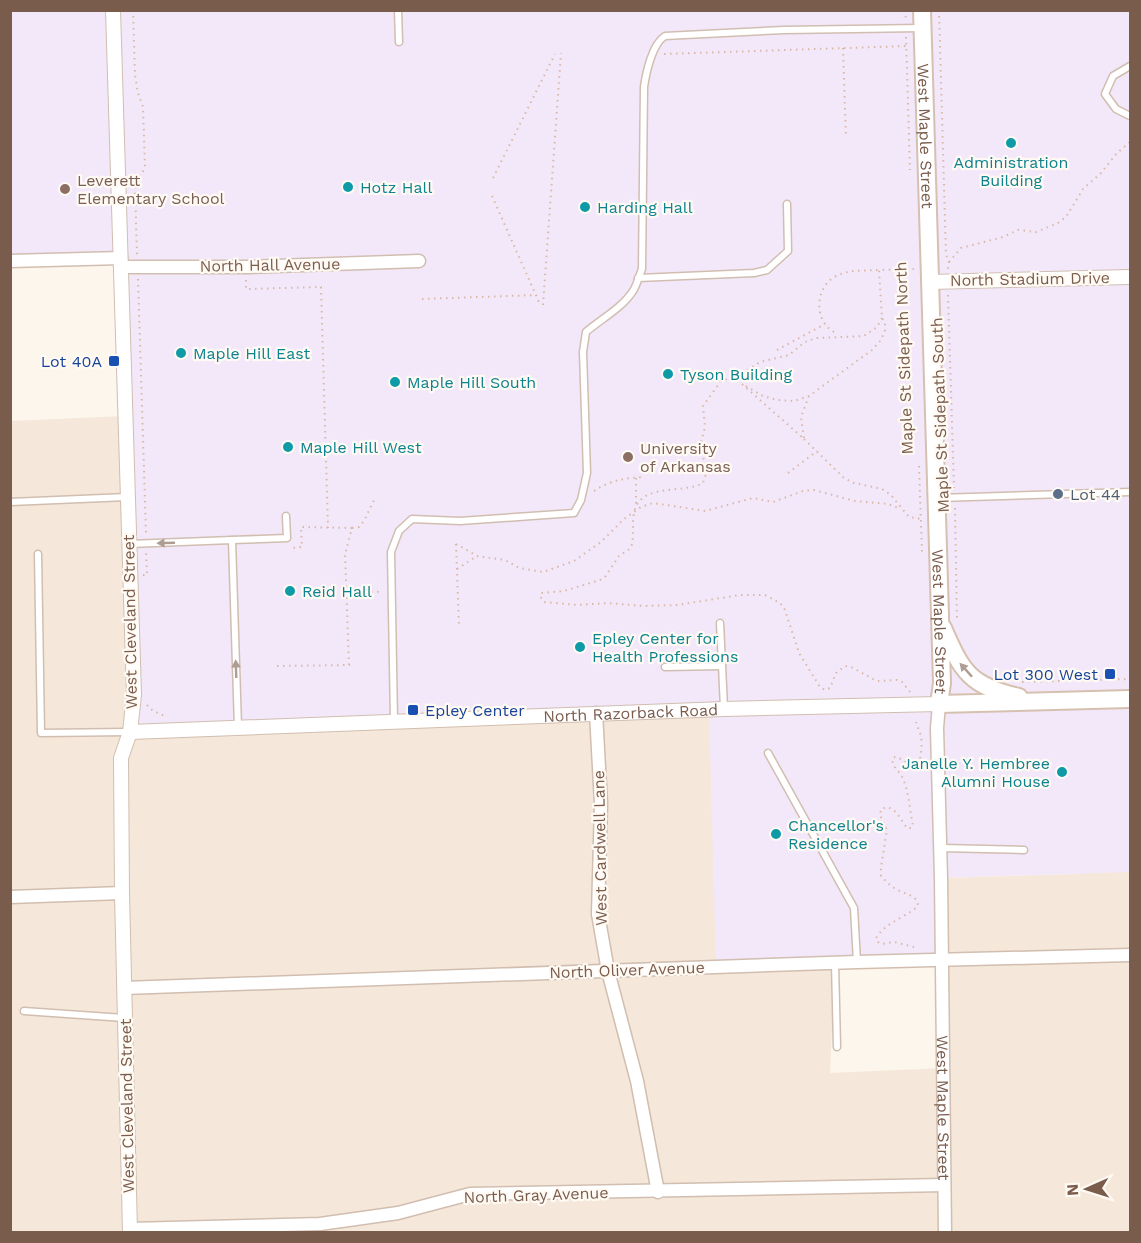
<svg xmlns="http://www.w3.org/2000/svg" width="1141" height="1243" viewBox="0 0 1141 1243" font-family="'Work Sans',sans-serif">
  <rect width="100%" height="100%" fill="#fdf6ec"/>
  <path fill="#f5e8da" d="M125 416 710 709 835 962 830 1073 943 1068 941 878 1078 874 1130 826V1232H11L10 421Z"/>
  <path fill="#f3e8fa" d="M10 11H1130V872L942 878 943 959 716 967 709 709 130 732 121 259 11 261Z"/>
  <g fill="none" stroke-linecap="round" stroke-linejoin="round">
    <defs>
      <g id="service">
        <path d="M398 10 399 42"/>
        <path d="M1130 66 1113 76 1105 94 1116 109 1130 116"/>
        <path d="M638 278 754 273 767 270 788 251 787 204"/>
        <path d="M939 498 1130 492"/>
        <path d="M10 502 127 497"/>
        <path d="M232 540 287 538 286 516"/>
        <path d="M129 544 232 540 238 727"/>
        <path d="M38 554 41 733 129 732"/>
        <path d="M720 623 724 708"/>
        <path d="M665 667 722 666"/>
        <path d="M394 721 391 552 399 531 412 519 460 521 574 513 581 500 587 473 583 352 586 332C601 319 622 308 633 291 637 285 639 276 642 269L644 87C646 73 652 44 665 36L784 30 921 28"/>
        <path d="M768 753 854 908 857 962"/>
        <path d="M941 848 1024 850"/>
        <path d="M835 963 837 1047"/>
        <path d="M24 1011 124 1018"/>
      </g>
      <g id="minor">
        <path d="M10 261 121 258"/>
        <path d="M121 267H249L419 261"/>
        <path id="s1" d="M939 704 937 728 941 878 945 1232"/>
        <path d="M596 713 601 804 598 914 608 971 637 1081 658 1192"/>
        <path d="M10 897 122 893"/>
        <path d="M124 988 857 962 1130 955"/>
        <path d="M130 1229 320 1224 398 1213 470 1194 944 1185"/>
      </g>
      <g id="tertiary">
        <path d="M113 10 134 695 130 732 121 758 122 893 130 1232"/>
        <path d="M930 282 1130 277"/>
        <path id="s2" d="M130 732 724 709 939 704"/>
      </g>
      <g id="secondary">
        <path id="s3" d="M922 10 942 683 939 704 1130 699"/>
        <path d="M943 628C962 672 970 686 1019 697"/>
      </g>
    </defs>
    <use href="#service" stroke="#d1beb0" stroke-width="9"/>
    <use href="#minor" stroke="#d1beb0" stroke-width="15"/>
    <use href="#tertiary" stroke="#d1beb0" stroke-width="16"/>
    <use href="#secondary" stroke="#d6c0b0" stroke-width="20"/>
    <g stroke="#d9b8a5" stroke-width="2" stroke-dasharray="1.5 4.5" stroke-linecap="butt">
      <path d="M133 10 135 75 138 93 143 107 145 167 135 189 137 255"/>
      <path d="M905 10 906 20"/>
      <path d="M939 10 946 255 949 262 948 269"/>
      <path d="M906 37 910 170"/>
      <path d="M843 48 846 138"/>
      <path d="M664 54 907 46"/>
      <path d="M493 178 555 54"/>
      <path d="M492 196 539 302"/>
      <path d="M949 262 961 248 1003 237 1018 230 1036 232 1058 223 1066 217 1083 189 1101 173 1117 153 1130 142"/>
      <path d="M138 279 146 534"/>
      <path d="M246 280V289L321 287 328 528"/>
      <path d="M948 295 954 488"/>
      <path d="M422 299 536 295"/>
      <path d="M543 305 561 53"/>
      <path d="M882 318 877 327 864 336 816 338 805 342 789 355 760 362 740 375 721 381 703 406 705 427 700 446 707 471 703 483C683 494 644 483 635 509 631 521 635 535 631 548L619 556 605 577 600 580 564 591 542 593 540 596 544 602 578 605 608 603 644 606 677 605 740 595H765L780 603 785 610 799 653 820 687 825 690 830 688 836 673 845 666 851 667 877 681 897 680 902 682 910 692"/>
      <path d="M834 332C813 320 815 287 836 276 850 269 865 271 879 270"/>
      <path d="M777 350 825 324"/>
      <path d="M809 396 801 417 804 439 742 384 763 396 777 400 794 401 809 396 872 350 881 340 885 330V323L882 318 879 270 914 269"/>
      <path d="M804 439 844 478 854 483 882 489 891 495 909 517 921 519"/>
      <path d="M919 466 922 553"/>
      <path d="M788 473 817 451"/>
      <path d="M636 478V505"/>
      <path d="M594 491C611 480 625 478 645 477"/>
      <path d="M955 508 957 622"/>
      <path d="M352 528 359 527 364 521 375 498"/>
      <path d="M456 544 477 556 505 560 519 568 543 572 574 561 601 542 624 519 641 507 653 503 705 511 753 498 773 502 803 491 814 490 855 501 888 504 901 509"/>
      <path d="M456 544 459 627"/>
      <path d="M457 569 477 556"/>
      <path d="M143 575H147L146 551"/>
      <path d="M347 591 383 592"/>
      <path d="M277 666 349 665 345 554 352 528 301 527 302 547 292 548"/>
      <path d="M1022 682 1130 679"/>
      <path d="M147 705 153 711 165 716"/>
      <path d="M914 947 894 942 882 944 878 942 876 938C886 922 905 918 918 906 917 894 905 895 896 889 890 886 886 881 881 876V867L887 830 880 815 881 809 888 807 896 812 907 828H911L913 826C910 811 909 795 904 781 901 772 893 769 892 759L895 757 904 760 911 768 919 764C921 755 923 742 920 733 918 727 916 726 916 719"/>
    </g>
    <use href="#service" stroke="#fff" stroke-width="6"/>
    <use href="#minor" stroke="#fff" stroke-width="12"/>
    <use href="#tertiary" stroke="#fff" stroke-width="14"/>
    <use href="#secondary" stroke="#fff" stroke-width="16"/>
  </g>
  <defs><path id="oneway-solid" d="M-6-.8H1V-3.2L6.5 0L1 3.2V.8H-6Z" transform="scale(1.5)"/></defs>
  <g fill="#af9d94">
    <use href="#oneway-solid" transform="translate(166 543) rotate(178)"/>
    <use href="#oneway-solid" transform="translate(236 669) rotate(-92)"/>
    <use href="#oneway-solid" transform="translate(966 670) rotate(-132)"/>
  </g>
  <g fill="#0f9aa8" stroke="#fffaf3" stroke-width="2">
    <circle cx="1011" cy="143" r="6"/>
    <circle cx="348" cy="187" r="6"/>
    <circle cx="585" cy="207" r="6"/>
    <circle cx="181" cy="353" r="6"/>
    <circle cx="668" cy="374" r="6"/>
    <circle cx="395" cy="382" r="6"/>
    <circle cx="288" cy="447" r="6"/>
    <circle cx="290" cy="591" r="6"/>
    <circle cx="580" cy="647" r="6"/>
    <circle cx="1062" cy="772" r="6"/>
    <circle cx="776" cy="834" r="6"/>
  </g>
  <g fill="#8d6e63" stroke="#fffaf3" stroke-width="2">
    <circle cx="65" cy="189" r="6"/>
    <circle cx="628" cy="457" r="6"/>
  </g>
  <g fill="#1a4fb4" stroke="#fffaf3" stroke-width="2">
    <rect x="108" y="355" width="12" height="12" rx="3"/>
    <rect x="1104" y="668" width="12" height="12" rx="3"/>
    <rect x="407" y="704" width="12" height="12" rx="3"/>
  </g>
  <circle fill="#5c6f8a" stroke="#fffaf3" stroke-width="2" cx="1058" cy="494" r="6"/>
  <g text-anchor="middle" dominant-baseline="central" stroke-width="4.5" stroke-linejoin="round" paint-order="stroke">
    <g font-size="16" fill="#7a5c4d" stroke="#fffaf3">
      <text stroke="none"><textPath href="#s3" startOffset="126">West Maple Street</textPath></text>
      <text transform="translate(270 265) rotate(-1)">North Hall Avenue</text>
      <text transform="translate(1030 279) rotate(-1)">North Stadium Drive</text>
      <text transform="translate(904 358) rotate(-92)">Maple St Sidepath North</text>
      <text transform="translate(940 415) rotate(-92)">Maple St Sidepath South</text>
      <text transform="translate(130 622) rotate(-91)">West Cleveland Street</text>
      <text stroke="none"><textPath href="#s3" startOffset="612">West Maple Street</textPath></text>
      <text stroke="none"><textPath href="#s2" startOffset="501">North Razorback Road</textPath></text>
      <text transform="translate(600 848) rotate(-91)">West Cardwell Lane</text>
      <text transform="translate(627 970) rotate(-2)">North Oliver Avenue</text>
      <text transform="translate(127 1106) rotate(-91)">West Cleveland Street</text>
      <text stroke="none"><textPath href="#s1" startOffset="404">West Maple Street</textPath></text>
      <text transform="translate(536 1195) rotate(-2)">North Gray Avenue</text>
    </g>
    <g font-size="16" fill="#0d838f" stroke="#fffaf3" text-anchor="start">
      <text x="1011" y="162" text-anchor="middle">Administration<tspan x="1011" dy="18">Building</tspan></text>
      <text x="360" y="187">Hotz Hall</text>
      <text x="597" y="207">Harding Hall</text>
      <text x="193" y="353">Maple Hill East</text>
      <text x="680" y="374">Tyson Building</text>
      <text x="407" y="382">Maple Hill South</text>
      <text x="300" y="447">Maple Hill West</text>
      <text x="302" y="591">Reid Hall</text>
      <text x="592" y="638">Epley Center for<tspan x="592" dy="18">Health Professions</tspan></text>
      <text x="1050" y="763" text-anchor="end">Janelle Y. Hembree<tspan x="1050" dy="18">Alumni House</tspan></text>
      <text x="788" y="825">Chancellor's<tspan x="788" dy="18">Residence</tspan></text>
    </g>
    <g font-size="16" fill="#785e54" stroke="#fffaf3" text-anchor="start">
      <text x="77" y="180">Leverett<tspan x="77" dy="18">Elementary School</tspan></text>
      <text x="640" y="448">University<tspan x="640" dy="18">of Arkansas</tspan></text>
    </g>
    <g font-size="16" fill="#164399" stroke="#fffaf3" text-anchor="end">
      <text x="102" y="361">Lot 40A</text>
      <text x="1098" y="674">Lot 300 West</text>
      <text x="425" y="710" text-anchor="start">Epley Center</text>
    </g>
    <g font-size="16" fill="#4e5e75" stroke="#fffaf3" text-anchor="start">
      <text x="1070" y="494">Lot 44</text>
    </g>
  </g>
  <rect width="1141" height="1243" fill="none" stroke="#7a5c4d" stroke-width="24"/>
  <g transform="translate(1087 1189) rotate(267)" stroke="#fffaf3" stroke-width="4.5" paint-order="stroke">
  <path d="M0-4.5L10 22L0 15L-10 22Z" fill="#7a5c4d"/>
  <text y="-9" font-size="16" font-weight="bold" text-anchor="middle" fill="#7a5c4d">N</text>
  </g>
</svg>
